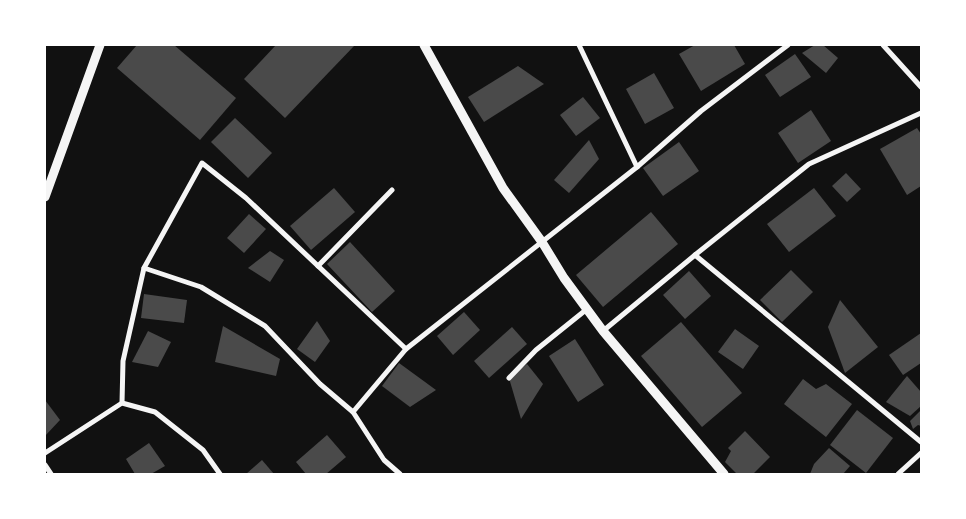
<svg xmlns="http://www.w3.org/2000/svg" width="966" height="519" viewBox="0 0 966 519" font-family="'Fira Sans',sans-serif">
  <rect width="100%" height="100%" fill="#111"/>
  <g fill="#4a4a4a">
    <path d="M137 45H174L236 98 200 140 117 68Z"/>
    <path d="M276 45H355L285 118 244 79Z"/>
    <path d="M695 45H734L745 64 701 91 679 54Z"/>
    <path d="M815 45H823L838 58 826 73 802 53Z"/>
    <path d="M795 54 811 77 780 97 765 75Z"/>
    <path d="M518 66 544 84 484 122 468 97Z"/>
    <path d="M654 73 674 108 645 124 626 89Z"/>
    <path d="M583 97 600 118 576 136 560 115Z"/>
    <path d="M811 110 831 141 798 163 778 133Z"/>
    <path d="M235 118 272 153 248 178 211 142Z"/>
    <path d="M917 128 921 134V186L907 195 880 149Z"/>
    <path d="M589 140 599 159 569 193 554 180Z"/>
    <path d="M679 142 699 171 663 196 643 168Z"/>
    <path d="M846 173 861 189 847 202 832 186Z"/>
    <path d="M334 188 355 212 311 250 290 226Z"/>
    <path d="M814 188 836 216 789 252 767 224Z"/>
    <path d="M651 212 678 244 603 307 576 275Z"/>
    <path d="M249 214 266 229 244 253 227 238Z"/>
    <path d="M350 242 395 291 372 312 327 264Z"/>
    <path d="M270 251 284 260 270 282 248 268Z"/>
    <path d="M791 270 813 292 782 322 760 300Z"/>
    <path d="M689 271 711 296 685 319 663 295Z"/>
    <path d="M144 294 187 300 184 323 141 318Z"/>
    <path d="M840 300 878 347 845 373 828 327Z"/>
    <path d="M464 312 480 330 453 355 437 336Z"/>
    <path d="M317 321 330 341 315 362 297 349Z"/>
    <path d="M681 322 742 393 702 427 641 356Z"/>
    <path d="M223 326 280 359 276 376 215 362Z"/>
    <path d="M512 327 527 344 489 378 474 361Z"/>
    <path d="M735 329 759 346 743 369 718 352Z"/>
    <path d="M148 331 171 342 158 367 132 362Z"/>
    <path d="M921 333V363L903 375 889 355Z"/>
    <path d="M575 339 604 385 578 402 549 356Z"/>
    <path d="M399 363 436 390 410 407 382 386Z"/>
    <path d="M527 364 543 384 521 419 509 378Z"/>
    <path d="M907 376 921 392V406L910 416 886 402Z"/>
    <path d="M803 379 816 389 826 384 852 404 826 437 784 404Z"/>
    <path d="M45 400 60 420 45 436Z"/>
    <path d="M857 410 893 438 866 473 830 445Z"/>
    <path d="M921 410V426L918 425 913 429 910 421Z"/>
    <path d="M745 431 770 457 753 474H737L725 462 731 451 728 448Z"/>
    <path d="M327 435 346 457 326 474H306L296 462Z"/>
    <path d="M149 443 165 466 151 474H135L126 459Z"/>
    <path d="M829 448 850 466 843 474H810L814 464Z"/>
    <path d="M262 460 274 474H246Z"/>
  </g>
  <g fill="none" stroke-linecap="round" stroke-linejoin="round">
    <g stroke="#f5f5f5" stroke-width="5">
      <path d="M579 45 637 167"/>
      <path d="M883 45 921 87"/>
      <path d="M695 255 921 442"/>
      <path d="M318 266 392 190"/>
      <path d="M144 268 201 287 265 326 320 384 353 412 384 460 400 474"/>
      <path d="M603 331 695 255 809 164 921 113"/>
      <path d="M509 378 536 350 587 309"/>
      <path d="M122 403 123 361 144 268 202 163 246 198 406 349"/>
      <path d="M353 412 406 349 637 167 701 111 788 45"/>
      <path d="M45 453 122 403 155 412 203 450 220 474"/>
      <path d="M45 465 51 474"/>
      <path d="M898 474 921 453"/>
    </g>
    <g stroke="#f5f5f5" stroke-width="9">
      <path d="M424 45 503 188 542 242 564 278 603 331 724 474"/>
      <path d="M45 197 100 45"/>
    </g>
  </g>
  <rect width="966" height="519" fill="none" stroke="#ffffff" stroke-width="92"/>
</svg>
